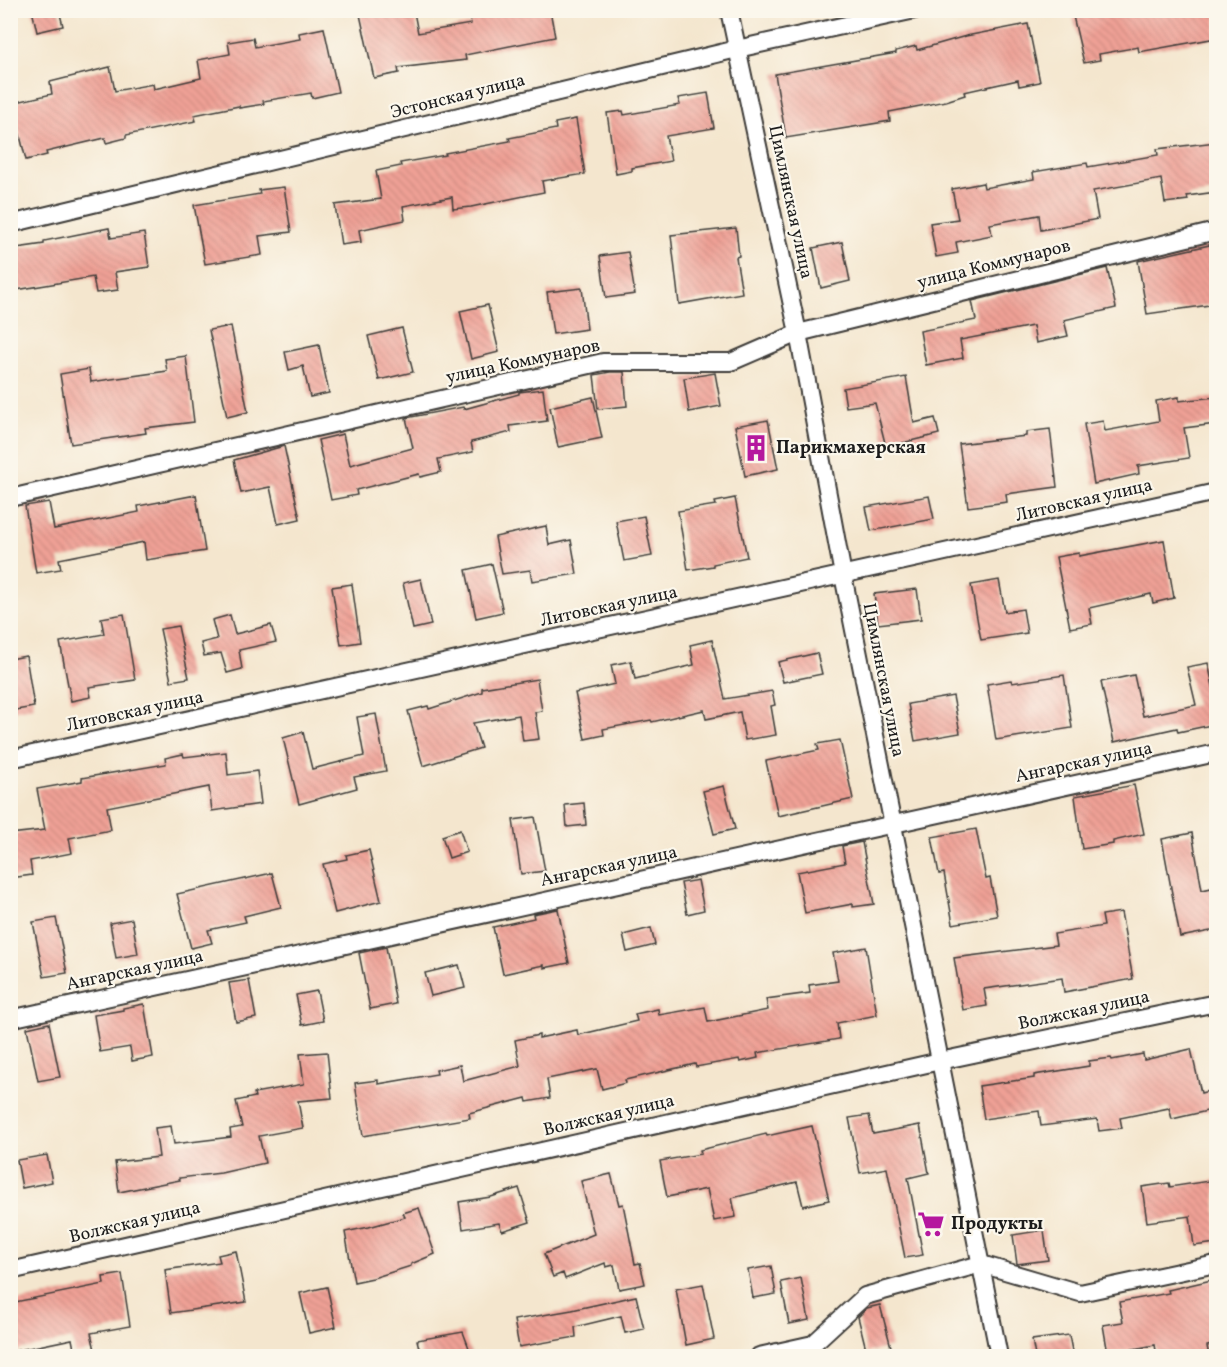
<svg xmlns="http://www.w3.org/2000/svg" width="1227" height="1367" viewBox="0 0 1227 1367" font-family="Vollkorn,serif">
  <defs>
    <pattern id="building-back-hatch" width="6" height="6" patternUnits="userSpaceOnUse" patternTransform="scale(1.5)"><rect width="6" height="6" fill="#efa095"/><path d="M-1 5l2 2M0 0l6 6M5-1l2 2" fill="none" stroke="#cc8980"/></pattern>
  </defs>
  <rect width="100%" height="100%" fill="#fbf7ec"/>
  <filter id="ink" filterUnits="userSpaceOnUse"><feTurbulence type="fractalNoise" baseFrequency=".0167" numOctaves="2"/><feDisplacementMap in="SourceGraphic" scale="12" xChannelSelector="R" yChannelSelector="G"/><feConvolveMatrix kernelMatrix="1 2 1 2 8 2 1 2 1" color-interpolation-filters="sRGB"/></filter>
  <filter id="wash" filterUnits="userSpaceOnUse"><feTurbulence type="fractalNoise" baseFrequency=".008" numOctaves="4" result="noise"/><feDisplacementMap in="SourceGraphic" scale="24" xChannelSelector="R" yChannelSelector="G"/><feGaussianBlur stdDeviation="1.35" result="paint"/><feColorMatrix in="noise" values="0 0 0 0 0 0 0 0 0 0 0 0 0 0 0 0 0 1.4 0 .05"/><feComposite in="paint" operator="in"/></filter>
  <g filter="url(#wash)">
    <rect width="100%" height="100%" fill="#f4e6ce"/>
    <g id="blocks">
      <g fill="url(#building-back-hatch)">
        <path d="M32 10H59L63 26 37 32Z"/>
        <path d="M359 10H386L387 16 414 12 418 33 471 24 468 10H550L555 37 465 55 466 60 398 68 399 73 374 78Z"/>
        <path d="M1097 10H1216V38L1139 52 1138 47 1099 54 1100 60 1084 63 1073 16Z"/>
        <path d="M1028 24 1040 82 1019 86 1018 80 964 92 965 95 946 101 889 112 890 121 786 138 775 74 896 53V51L916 46 917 50 966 36Z"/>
        <path d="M324 28 338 92 312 98 311 93 263 101 264 104 239 108V106L194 115 196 121 126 135V138L106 143 105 138 46 152 47 155 26 160 12 103 52 94 50 82 110 67 115 91 153 84 154 89 201 78 198 60 230 54 228 42 253 38 255 47 300 39 299 33Z"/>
        <path d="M708 93 714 128 666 136 671 161 632 168V171L616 174 607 113 623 111 624 115 680 105 678 98Z"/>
        <path d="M576 119 585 174 542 181 544 192 471 207 453 209 452 197 403 206 405 220 359 230 361 242 341 245 335 205 381 199 376 171 401 166 400 163 446 155 445 153 510 141 509 138 556 129 555 123Z"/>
        <path d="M1216 142V192L1187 196 1188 200 1165 203 1161 179 1093 191 1098 219 1041 230 1039 215 990 224 992 235 956 242 958 253 936 257 930 223 958 219 952 189 983 183 984 188 1034 179 1033 172 1087 163 1088 167 1158 155 1157 149Z"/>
        <path d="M284 187 291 232 259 236 262 255 205 264 194 205 260 194 259 190Z"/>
        <path d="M109 228 111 238 144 233 149 267 115 272 118 290 96 293 93 277 10 291V249L44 244V241Z"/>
        <path d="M736 228 739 256 736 257 742 293 679 304 671 235Z"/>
        <path d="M842 242 850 281 821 288 813 248Z"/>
        <path d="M1214 244 1216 256V304L1147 314 1138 261Z"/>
        <path d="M628 252 635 294 606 298 600 256Z"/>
        <path d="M1107 268 1116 308 1064 320 1068 336 1036 343 1033 326 960 340 963 358 926 365 920 331 976 320 972 301Z"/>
        <path d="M582 288 587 329 553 334 547 292Z"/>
        <path d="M488 305 499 352 471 359 460 311Z"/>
        <path d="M231 326 248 412 227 417 209 330Z"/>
        <path d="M402 328 413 372 379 380 368 336Z"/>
        <path d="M319 345 329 393 310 397 303 366 289 370 285 352Z"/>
        <path d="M186 356 194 422 145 428 146 433 71 444 60 374 89 369 91 382 167 371 165 359Z"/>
        <path d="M610 372H624L627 406 598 409 594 375Z"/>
        <path d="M715 373 721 406 689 412 684 378Z"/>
        <path d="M906 377 914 423 935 418 939 434 886 447 875 403 846 407 843 388Z"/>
        <path d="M543 389 547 421 510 426 511 432 471 442 473 452 438 459 441 472 420 477 419 474 356 490 357 495 331 500 318 440 343 434 350 465 413 448 406 418 463 407 464 409 519 394V392Z"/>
        <path d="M593 397 602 438 558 447 550 407Z"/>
        <path d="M1179 397V401L1216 397V424L1184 428 1189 458 1138 466 1139 474 1094 484 1084 424 1103 421 1105 431 1159 421 1156 401Z"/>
        <path d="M768 420 778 469 745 476 735 426Z"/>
        <path d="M1050 429 1057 487 1006 494 1007 502 968 507 959 444 1026 436V432Z"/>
        <path d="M284 446 300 519 278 524 270 487 241 493 234 460Z"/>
        <path d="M196 495 205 551 146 560 144 542 59 559 61 569 36 573 25 506 49 502 54 529 139 512 138 506Z"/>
        <path d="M929 496 934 519 871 531 866 507Z"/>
        <path d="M735 498 747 557 713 564V566L688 570 678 511 716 505 715 502Z"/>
        <path d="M644 516 652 556 624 561 616 521Z"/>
        <path d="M546 526 549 545 571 540 577 574 532 581 530 570 502 574 495 537Z"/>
        <path d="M1164 540 1174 598 1153 603 1151 594 1089 608 1092 624 1070 628 1056 557 1079 553V556Z"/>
        <path d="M492 564 503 612 476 618 466 570Z"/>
        <path d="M421 579 431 625 413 629 403 583Z"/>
        <path d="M999 580 1005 612 1023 609 1027 633 981 640 971 585Z"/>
        <path d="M352 584 360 642 341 645 332 587Z"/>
        <path d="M917 589 921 619 878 624 874 594Z"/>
        <path d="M124 614 135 680 89 687 91 697 71 701 60 642 104 634 101 618Z"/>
        <path d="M230 615 235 634 271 625 276 642 239 650 242 669 227 673 221 653 204 656 201 643 217 639 212 620Z"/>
        <path d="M178 626 189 678 171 681 160 629Z"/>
        <path d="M712 640 725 699 772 691 775 705 771 706 776 735 745 740 740 712 706 719 704 710 652 722 651 720 603 729 604 735 585 739 575 693 615 684 611 665 631 661 635 679 694 665 690 645Z"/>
        <path d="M817 653 822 674 783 682 778 662Z"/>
        <path d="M26 656 34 707 10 711V659Z"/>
        <path d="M1208 663 1216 700V724L1178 732 1177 728 1114 742 1101 682 1134 675 1143 716 1196 705 1187 667Z"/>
        <path d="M1064 675 1072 728 996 740 987 684 1011 680 1012 683Z"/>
        <path d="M537 679 542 711 535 712 539 739 523 741 519 715 473 723 481 748 423 766 408 711 428 706 429 709 482 692V688Z"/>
        <path d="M953 696 960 733 915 741 908 704Z"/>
        <path d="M376 714 386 771 354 777 357 788 299 804 283 738 303 732 312 769 364 756 357 717Z"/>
        <path d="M840 740 853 799 778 816 766 761 819 750 817 744Z"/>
        <path d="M226 752 228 775 257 771 261 804 212 811 209 787 107 807 111 830 69 838 72 853 30 861 32 875 10 878V834L45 830 37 789 82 781V778L166 764 165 758 183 754 184 757Z"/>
        <path d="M1134 785 1144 834 1113 841V844L1082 849 1075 796Z"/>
        <path d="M724 786 735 829 714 834 703 791Z"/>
        <path d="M584 803 586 825 567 827 565 805Z"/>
        <path d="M535 817 545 871 521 874 513 820Z"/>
        <path d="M976 829 986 879 990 878 997 916 953 924 944 873 939 874 932 837Z"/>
        <path d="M460 830 467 852 449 858 442 836Z"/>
        <path d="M1192 833 1202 890 1216 887V930L1180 937 1162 839Z"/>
        <path d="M862 842 874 904 853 907V904L805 913 797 872 845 863 842 846Z"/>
        <path d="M369 850 381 901 335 913 323 864 347 859 346 855Z"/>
        <path d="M272 873 281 907 244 916 246 922 208 930 212 943 191 948 177 894Z"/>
        <path d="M698 880 704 910 687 914 681 883Z"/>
        <path d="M558 909 569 963 544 968V965L503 974 493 927 534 918 533 914Z"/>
        <path d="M1121 912 1133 979 1064 992 1062 978 984 989 987 1006 963 1010 954 958 1056 945 1054 934 1104 926 1102 915Z"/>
        <path d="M56 918 67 973 44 977 33 922Z"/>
        <path d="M132 919 138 954 116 958 110 923Z"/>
        <path d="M651 928 655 945 627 952 623 935Z"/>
        <path d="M386 947 396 1004 370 1009 359 953Z"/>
        <path d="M866 947 877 1015 837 1023 839 1039 757 1053 758 1058 740 1062 739 1059 696 1067 695 1064 625 1080 626 1083 602 1089 597 1069 547 1079 550 1098 527 1102 526 1098 469 1113 470 1118 363 1136 355 1083 378 1080V1084L437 1074 436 1070 460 1065 463 1081 520 1066 515 1040 539 1035V1038L577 1030 578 1035 637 1021 635 1014 658 1009 659 1015 705 1007 708 1022 768 1010 766 999 810 993 809 985 838 981 833 953Z"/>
        <path d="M459 965 465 988 431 996 425 973Z"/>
        <path d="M249 980 256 1018 236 1022 229 983Z"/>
        <path d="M317 991 323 1021 302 1025 296 995Z"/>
        <path d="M144 1004 153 1057 132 1061 130 1047 100 1052 94 1015 123 1010V1008Z"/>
        <path d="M49 1023 60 1077 38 1081 27 1028Z"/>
        <path d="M1191 1049 1201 1093 1216 1089V1109L1172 1119 1169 1108 1120 1118 1122 1128 1099 1131 1097 1119 1041 1126 1039 1111 984 1119 979 1086 1034 1078V1075L1089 1066V1061L1111 1058 1112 1060 1143 1054 1144 1060Z"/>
        <path d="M327 1052 332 1098 298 1101 303 1128 259 1136 265 1163 221 1173 179 1178 180 1180 119 1192 115 1162 159 1157 155 1128 171 1126 174 1144 231 1137 230 1129 242 1127 236 1101 255 1097 254 1093 304 1084 300 1054Z"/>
        <path d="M869 1115 873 1134 920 1125 929 1173 908 1178 923 1255 905 1258 887 1168 860 1173 849 1118Z"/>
        <path d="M812 1126 829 1200 803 1206 797 1182 732 1198 736 1217 714 1221 707 1189 667 1197 660 1161 701 1154 700 1150 766 1134 767 1136Z"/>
        <path d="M47 1155 52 1182 22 1188 17 1160Z"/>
        <path d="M611 1174 619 1205 623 1204 635 1264 640 1263 645 1284 619 1289 614 1265 606 1267 605 1263 565 1279 563 1273 553 1277 544 1254 594 1234 581 1181Z"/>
        <path d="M1215 1180 1216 1191V1243L1194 1246 1190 1216 1147 1222 1142 1187 1169 1183 1170 1187Z"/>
        <path d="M519 1188 530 1222 502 1231 499 1223 463 1229 459 1202 491 1197Z"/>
        <path d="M419 1208 435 1254 411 1264V1266L373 1278 354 1282 345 1232 369 1227 405 1217 403 1213Z"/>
        <path d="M1044 1230 1048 1260 1017 1264 1013 1235Z"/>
        <path d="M236 1251 246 1302 171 1313 165 1270 220 1262 218 1255Z"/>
        <path d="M771 1266 776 1294 753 1298 748 1270Z"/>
        <path d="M122 1274 130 1326 91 1333 95 1350 75 1354 72 1339 10 1352V1303L104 1284 103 1277Z"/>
        <path d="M801 1278 809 1320 789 1324 781 1282Z"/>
        <path d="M1216 1279V1344L1207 1346 1209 1356H1157L1155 1345 1108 1354 1103 1325 1123 1322 1119 1302 1169 1293 1168 1290Z"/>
        <path d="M703 1284 714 1339 686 1345 676 1289Z"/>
        <path d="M327 1287 336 1327 309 1333 300 1293Z"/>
        <path d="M636 1296 644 1329 625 1333 621 1316 575 1327 576 1337 519 1347 514 1320 572 1310Z"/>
        <path d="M880 1305 891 1347 867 1353 858 1317 867 1308Z"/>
        <path d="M463 1332 472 1356H421L417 1340Z"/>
        <path d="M1069 1335 1073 1356H1035L1032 1340Z"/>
      </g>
    </g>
  </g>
  <g filter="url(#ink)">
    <use href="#blocks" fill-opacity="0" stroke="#3c3a37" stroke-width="1.5"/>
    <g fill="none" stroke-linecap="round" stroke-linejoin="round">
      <defs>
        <g id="minor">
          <path d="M729 10 798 333 843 575 999 1356"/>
          <path d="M10 224 737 49 915 10"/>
          <path d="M10 498 603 362H731L798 333 1216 231"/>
          <path d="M10 759 1216 492"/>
          <path d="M10 1019 1216 753"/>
          <path d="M10 1271 940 1061 1216 1003"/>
          <path d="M759 1356 813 1344 865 1296 981 1264 1080 1293 1216 1264"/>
        </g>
      </defs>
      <use href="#minor" stroke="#3c3a37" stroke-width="20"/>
      <use href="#minor" stroke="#fff" stroke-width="16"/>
    </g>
  </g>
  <defs>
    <symbol id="building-bare" viewBox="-9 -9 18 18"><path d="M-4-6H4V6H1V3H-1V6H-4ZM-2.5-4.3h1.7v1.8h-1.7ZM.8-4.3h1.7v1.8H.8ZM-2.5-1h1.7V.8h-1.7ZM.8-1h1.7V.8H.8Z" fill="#b5179e" stroke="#fbf7ec" stroke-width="2.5" paint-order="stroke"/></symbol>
    <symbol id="supermarket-bare" viewBox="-9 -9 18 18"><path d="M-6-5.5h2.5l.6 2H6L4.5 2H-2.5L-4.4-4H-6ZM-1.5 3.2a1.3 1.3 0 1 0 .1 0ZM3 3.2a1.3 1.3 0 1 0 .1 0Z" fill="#b5179e" stroke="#fbf7ec" stroke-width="2.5" paint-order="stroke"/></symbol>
  </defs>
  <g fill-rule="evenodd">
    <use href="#building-bare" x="737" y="429" width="38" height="38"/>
    <use href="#supermarket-bare" x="912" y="1205" width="38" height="38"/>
  </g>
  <g text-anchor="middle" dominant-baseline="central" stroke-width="4.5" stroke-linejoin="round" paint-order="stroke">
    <g font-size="18" fill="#1c1c1c" stroke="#fbf7ec">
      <text transform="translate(458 97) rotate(-14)">Эстонская улица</text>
      <text transform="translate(790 202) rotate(78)">Цимлянская улица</text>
      <text transform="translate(994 265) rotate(-14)">улица Коммунаров</text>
      <text transform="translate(523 362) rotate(-12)">улица Коммунаров</text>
      <text transform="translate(1084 501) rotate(-13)">Литовская улица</text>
      <text transform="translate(609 607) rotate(-12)">Литовская улица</text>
      <text transform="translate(883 680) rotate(79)">Цимлянская улица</text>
      <text transform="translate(135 712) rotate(-12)">Литовская улица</text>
      <text transform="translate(1084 763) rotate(-12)">Ангарская улица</text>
      <text transform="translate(609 867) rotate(-12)">Ангарская улица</text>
      <text transform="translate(135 971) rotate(-12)">Ангарская улица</text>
      <text transform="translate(1084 1011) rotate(-12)">Волжская улица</text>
      <text transform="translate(609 1116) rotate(-13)">Волжская улица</text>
      <text transform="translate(135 1223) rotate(-13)">Волжская улица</text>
    </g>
    <g font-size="18" font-weight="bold" fill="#1c1c1c" stroke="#fbf7ec" text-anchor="start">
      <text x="776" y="448">Парикмахерская</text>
      <text x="951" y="1224">Продукты</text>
    </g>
  </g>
  <rect width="1227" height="1367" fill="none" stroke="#fbf7ec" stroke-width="36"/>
</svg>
